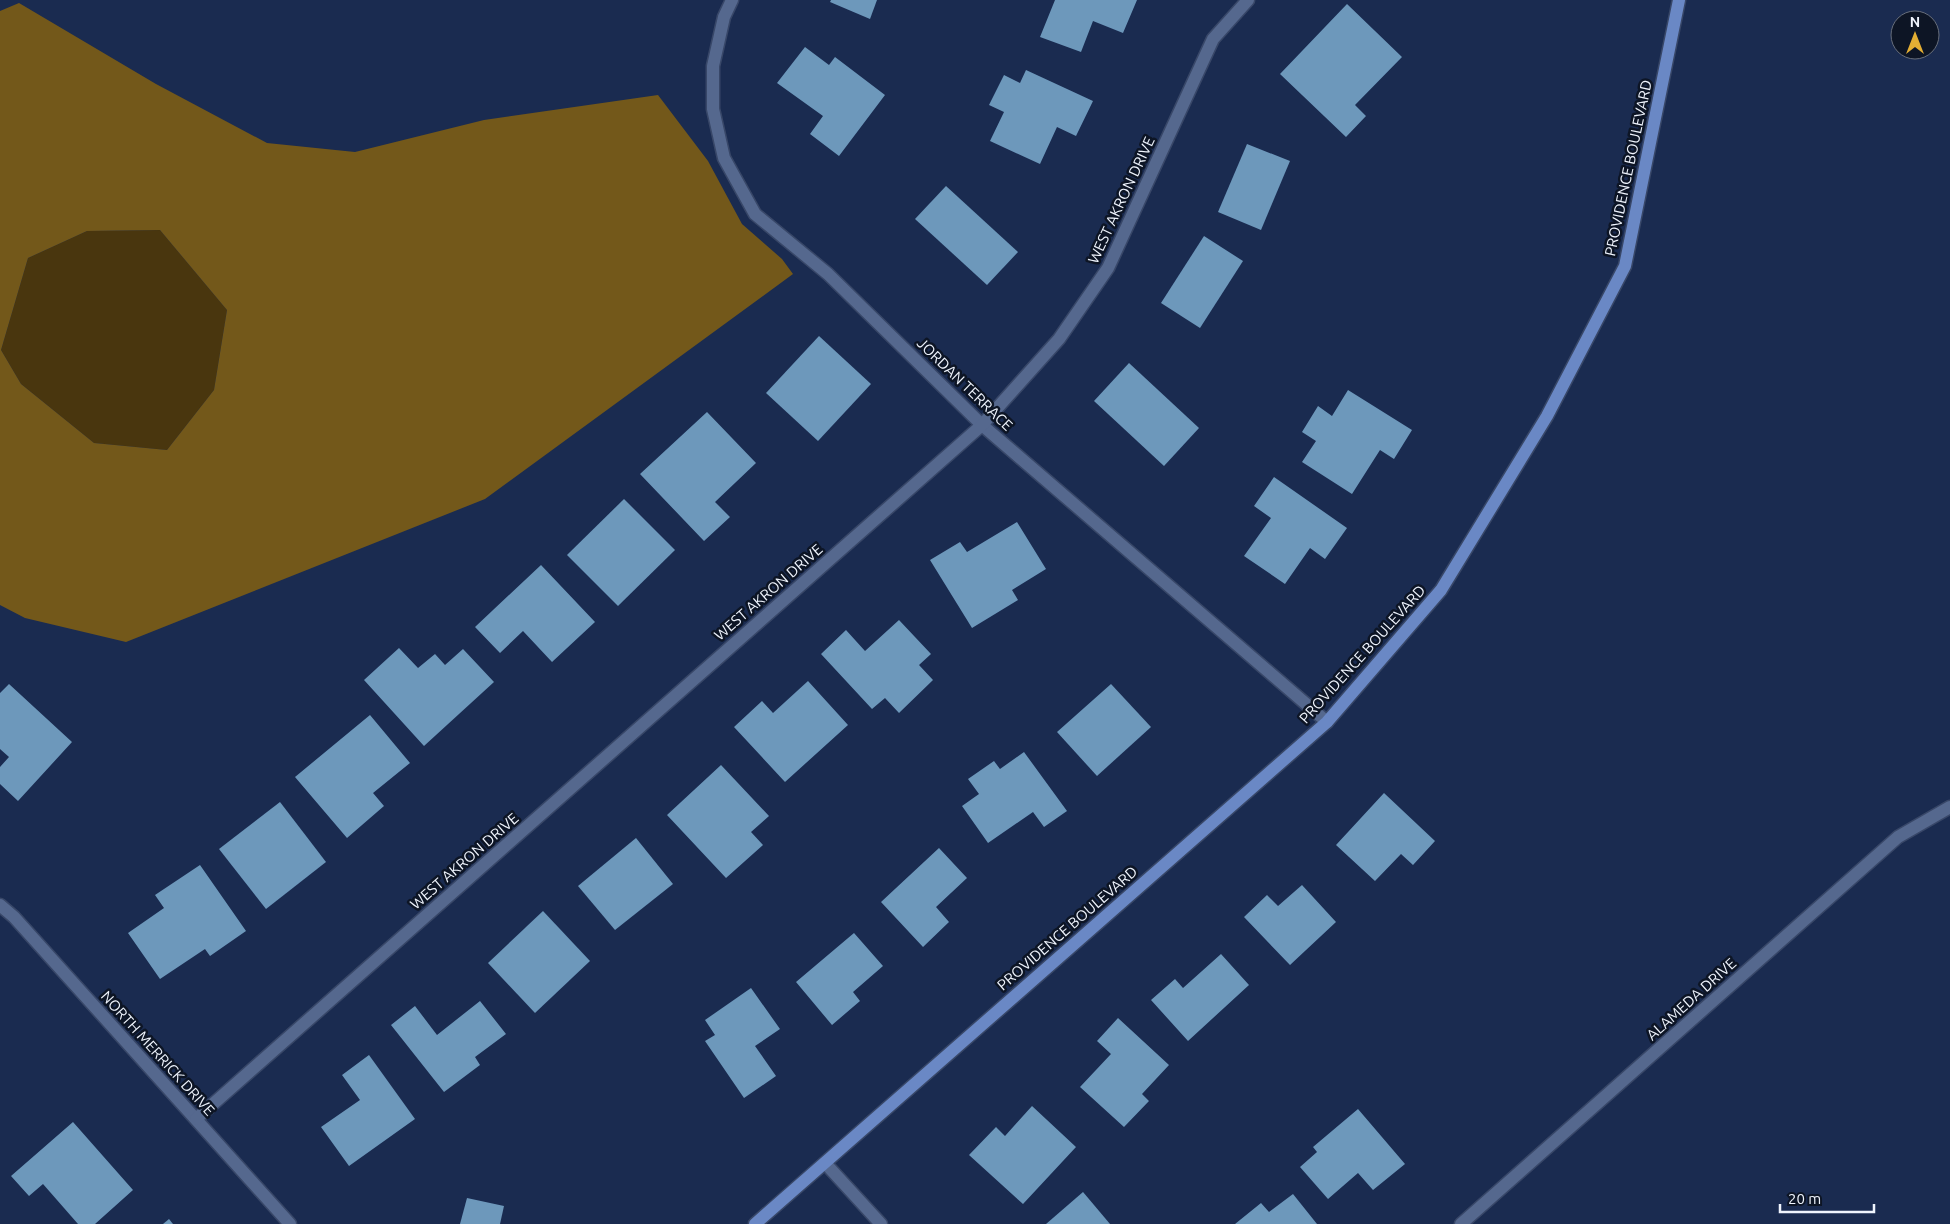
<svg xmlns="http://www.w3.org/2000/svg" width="1950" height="1224" viewBox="0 0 1950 1224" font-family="Ubuntu,sans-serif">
  <rect width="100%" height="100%" fill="#1a2b50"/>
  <path fill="#49360e" d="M160 230 227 310 214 390 167 450 94 443 21 384 1 350 28 258 87 231Z"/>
  <path fill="#73581a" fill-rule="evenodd" d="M19 3 156 84 267 143 355 152 484 120 658 95 708 161 742 224 782 259 793 274 485 499 126 642 25 618 0 605V11ZM160 230 227 310 214 390 167 450 94 443 21 384 1 350 28 258 87 231Z"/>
  <g fill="#6d98bb">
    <path d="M831 0H877L870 19 830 2Z"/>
    <path d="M1055 0H1137L1123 33 1093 21 1081 52 1040 37Z"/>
    <path d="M1347 4 1402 57 1355 105 1366 116 1346 137 1280 74Z"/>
    <path d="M805 47 829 65 835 57 885 95 839 156 810 134 823 116 777 83Z"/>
    <path d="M1026 70 1093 101 1076 136 1057 127 1040 164 990 141 1004 112 989 105 1004 75 1020 83Z"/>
    <path d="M1247 144 1290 161 1261 230 1218 212Z"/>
    <path d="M946 186 1018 252 987 285 915 219Z"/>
    <path d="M1204 236 1243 261 1200 328 1161 303Z"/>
    <path d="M819 336 871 384 818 441 766 393Z"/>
    <path d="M1129 363 1199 428 1164 466 1094 401Z"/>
    <path d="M1348 390 1412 430 1394 459 1380 450 1352 494 1302 462 1316 441 1302 432 1318 406 1332 416Z"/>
    <path d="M707 412 756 463 715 502 730 517 704 541 640 474Z"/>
    <path d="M1274 477 1347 528 1325 559 1310 548 1285 584 1244 556 1271 518 1254 506Z"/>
    <path d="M624 499 675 550 618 606 567 555Z"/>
    <path d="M1017 522 1046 569 1012 590 1018 600 972 628 930 560 960 542 967 552Z"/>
    <path d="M541 565 595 622 552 662 523 631 500 653 475 627Z"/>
    <path d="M899 620 931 654 919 665 933 680 899 713 885 698 872 709 821 654 846 630 865 651Z"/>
    <path d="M399 648 418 668 435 654 445 665 463 649 494 682 424 746 364 680Z"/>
    <path d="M808 681 848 725 785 782 734 727 762 701 773 713Z"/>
    <path d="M9 684 72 742 18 801 0 784V767L9 757 0 749V693Z"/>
    <path d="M1111 684 1151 727 1097 776 1057 732Z"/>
    <path d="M370 715 410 763 373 793 384 806 347 838 295 777Z"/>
    <path d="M1024 752 1067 811 1044 827 1033 812 988 843 962 806 979 794 968 779 994 761 1000 769Z"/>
    <path d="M721 765 769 816 751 832 763 845 726 878 667 815Z"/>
    <path d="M1384 793 1435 841 1413 865 1401 854 1375 881 1336 845Z"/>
    <path d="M280 802 326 862 266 909 219 849Z"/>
    <path d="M636 838 673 884 615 930 578 886Z"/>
    <path d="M939 848 967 878 936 907 949 922 923 947 881 902Z"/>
    <path d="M200 865 246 931 210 956 205 949 160 979 128 933 164 908 155 895Z"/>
    <path d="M1302 885 1336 922 1290 965 1244 917 1267 895 1278 906Z"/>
    <path d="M543 911 590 961 535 1013 488 963Z"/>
    <path d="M854 933 883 966 853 992 860 1001 832 1025 796 982Z"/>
    <path d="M1221 954 1249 985 1188 1041 1151 1000 1175 979 1183 988Z"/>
    <path d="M751 988 780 1029 755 1046 776 1076 744 1098 705 1041 715 1035 705 1020Z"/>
    <path d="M480 1001 506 1034 475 1057 480 1065 444 1092 391 1025 415 1006 437 1035Z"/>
    <path d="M1118 1018 1169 1065 1142 1094 1149 1101 1124 1127 1080 1087 1111 1054 1097 1041Z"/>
    <path d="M369 1055 415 1119 349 1166 321 1127 360 1100 342 1075Z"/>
    <path d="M1032 1106 1076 1147 1023 1204 969 1155 996 1127 1005 1136Z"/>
    <path d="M1358 1109 1405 1164 1373 1190 1358 1173 1328 1199 1300 1167 1317 1152 1313 1147Z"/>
    <path d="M73 1122 133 1190 95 1224H78L43 1184 29 1196 11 1176Z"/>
    <path d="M1083 1192 1110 1224H1046Z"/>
    <path d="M1293 1194 1317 1224H1235L1261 1203 1269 1212Z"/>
    <path d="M467 1198 504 1206 500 1224H460Z"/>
    <path d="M169 1219 173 1224H163Z"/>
  </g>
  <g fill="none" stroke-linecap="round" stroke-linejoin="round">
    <defs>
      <g id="street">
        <path d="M732 0 724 17 713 66V109L724 158 755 214 828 274 982 425 1327 722"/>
        <path d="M0 905 14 917 290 1224"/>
        <path d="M196 1119 982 425 1059 339 1108 268 1213 39 1248 0"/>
        <path d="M825 1163 881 1224"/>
        <path d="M1461 1224 1898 837 1950 807"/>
      </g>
      <path id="secondary" d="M755 1224 1327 722 1441 590 1547 416 1625 266 1679 0"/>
    </defs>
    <use href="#street" stroke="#384768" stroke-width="15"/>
    <use href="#secondary" stroke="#384768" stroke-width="15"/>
    <use href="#street" stroke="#55688e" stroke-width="12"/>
    <use href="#secondary" stroke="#6a88c5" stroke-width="12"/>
  </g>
  <g text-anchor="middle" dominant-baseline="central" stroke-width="5" stroke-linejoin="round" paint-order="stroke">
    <g font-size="15" fill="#eff4fd" stroke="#0d1525">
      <text transform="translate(1628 168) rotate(-78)">PROVIDENCE BOULEVARD</text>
      <text transform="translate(1121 200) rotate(-65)">WEST AKRON DRIVE</text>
      <text transform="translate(965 384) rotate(44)">JORDAN TERRACE</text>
      <text transform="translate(768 592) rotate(-41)">WEST AKRON DRIVE</text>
      <text transform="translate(1362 654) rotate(-48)">PROVIDENCE BOULEVARD</text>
      <text transform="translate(464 861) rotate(-41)">WEST AKRON DRIVE</text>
      <text transform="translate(1067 928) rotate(-41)">PROVIDENCE BOULEVARD</text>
      <text transform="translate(1691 999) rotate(-42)">ALAMEDA DRIVE</text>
      <text transform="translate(158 1053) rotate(48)">NORTH MERRICK DRIVE</text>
    </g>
  </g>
  <g transform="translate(1915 35)"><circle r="24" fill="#0d1525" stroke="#676e7b"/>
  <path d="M0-4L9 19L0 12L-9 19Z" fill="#e3ae34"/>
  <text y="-8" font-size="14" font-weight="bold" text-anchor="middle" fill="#eff4fd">N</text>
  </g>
  <path d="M1780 1204v8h94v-8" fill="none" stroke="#eff4fd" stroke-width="2.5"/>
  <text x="1788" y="1204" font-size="15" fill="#eff4fd" stroke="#0d1525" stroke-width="4" paint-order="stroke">20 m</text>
</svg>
